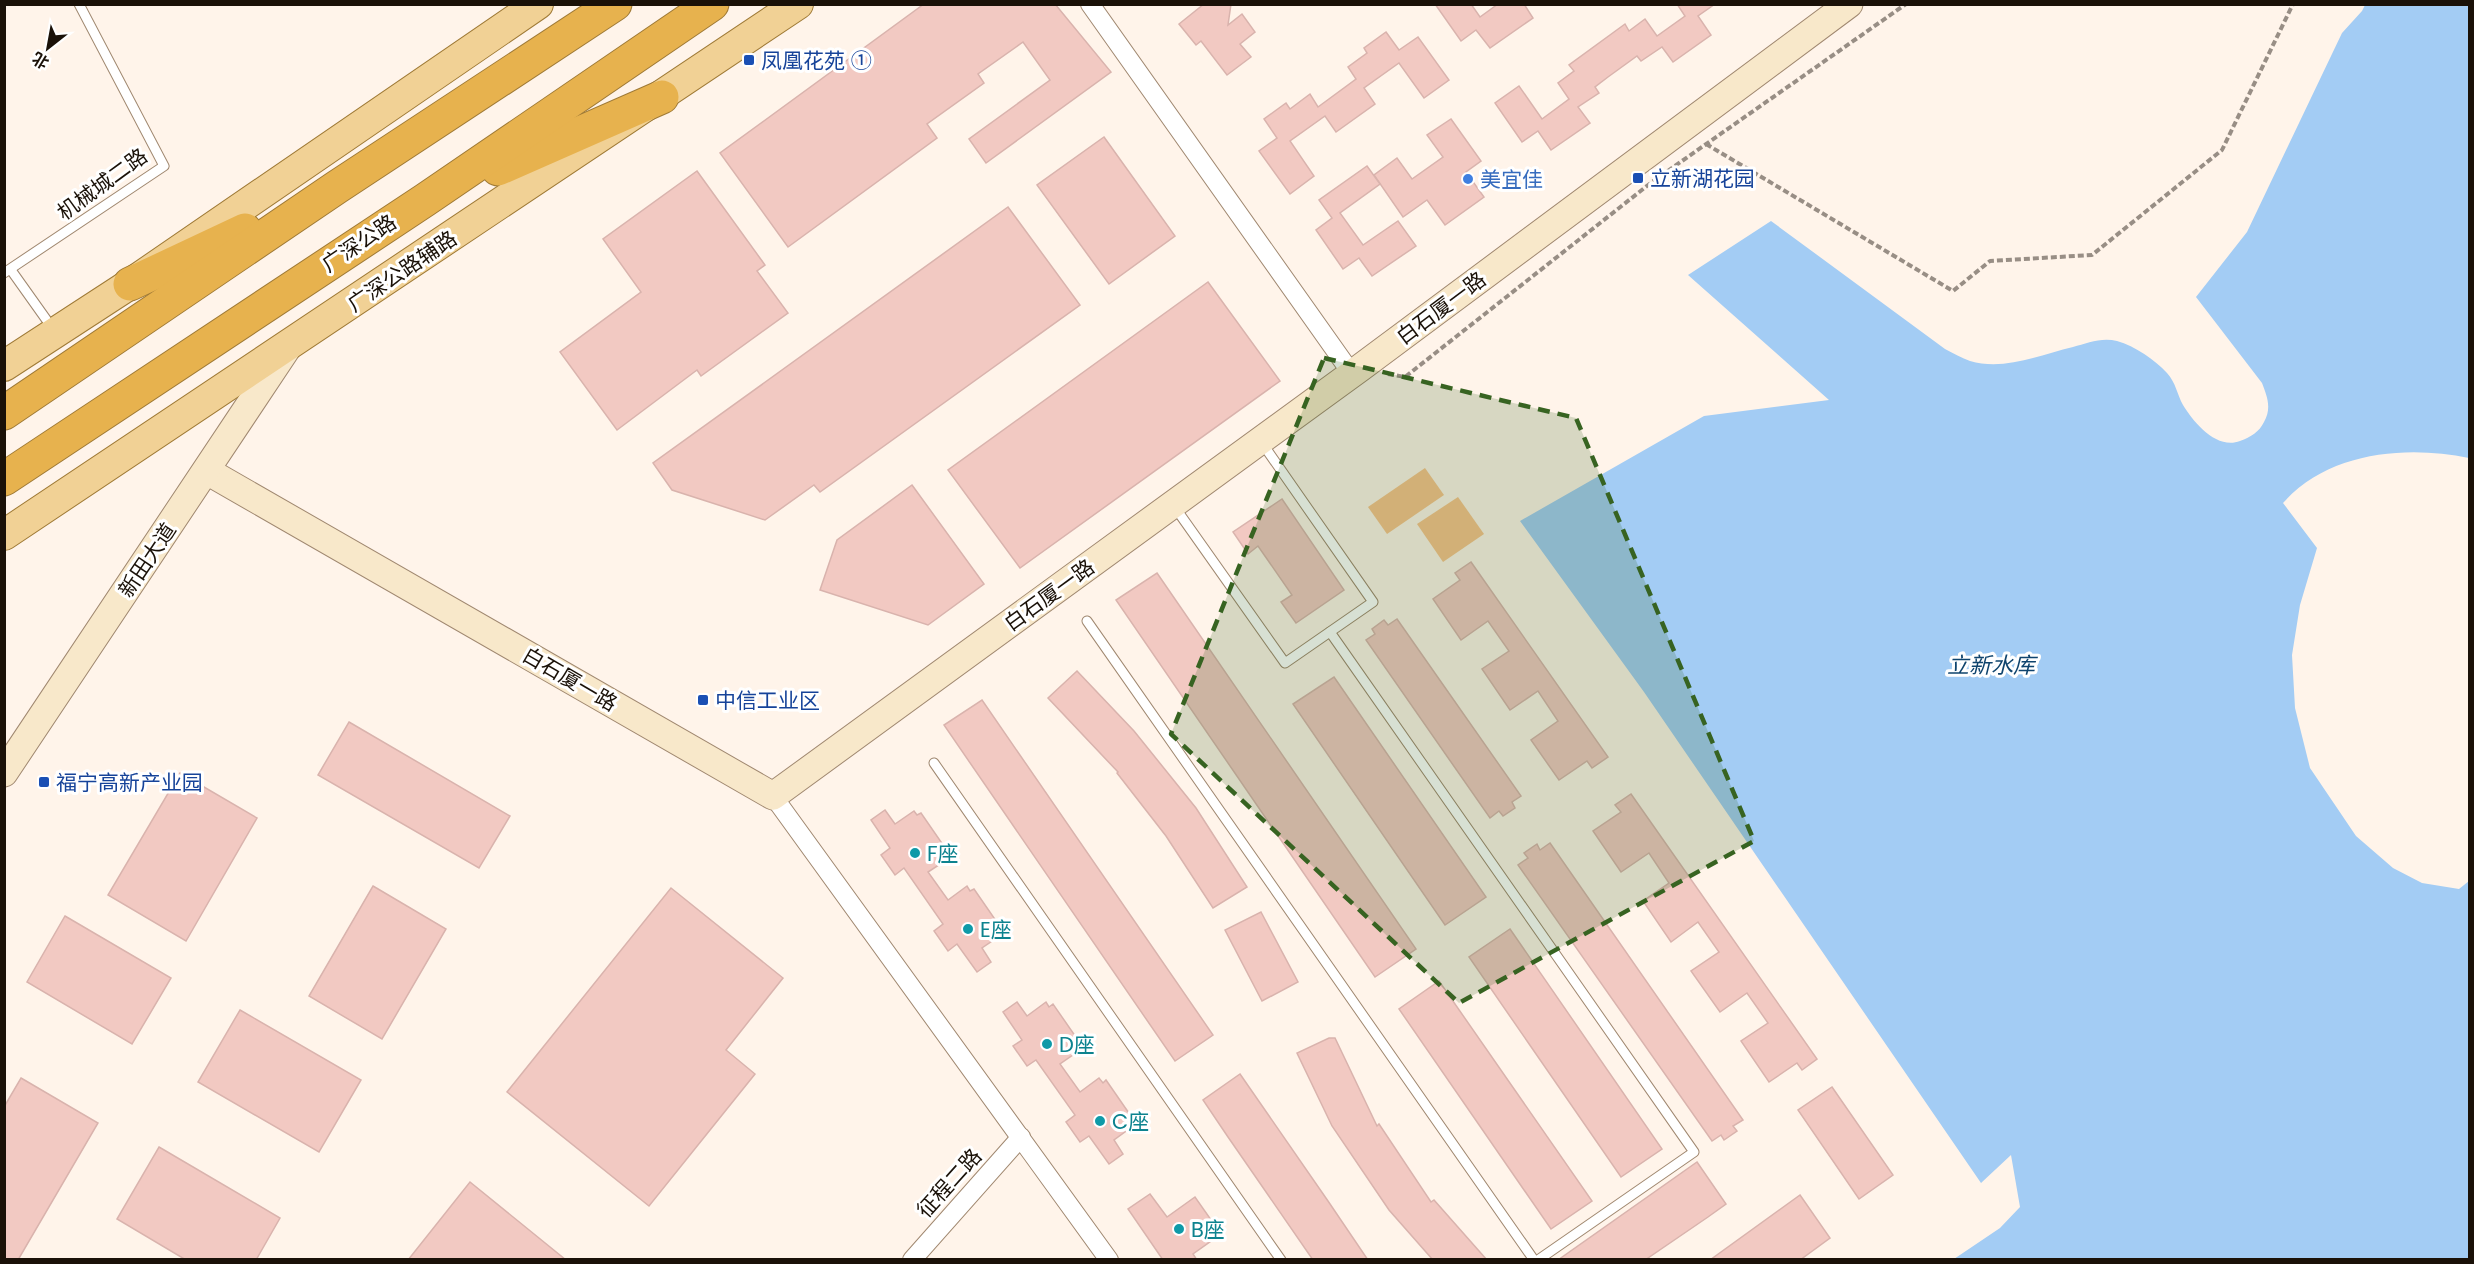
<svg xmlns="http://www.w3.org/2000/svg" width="2474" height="1264" viewBox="0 0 2474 1264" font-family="Poppins,'Noto Sans SC',sans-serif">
  <rect width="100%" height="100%" fill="#fff4ea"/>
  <g fill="#f9c48c">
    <path d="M1425 468 1444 495 1387 534 1368 507Z"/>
    <path d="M1458 497 1484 534 1443 562 1417 524Z"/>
  </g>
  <path fill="#a3ccf4" d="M2365 5H2469V458C2406 445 2328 452 2283 503L2317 548 2300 605 2292 655 2295 708 2310 768 2356 836 2393 868 2422 883 2459 889 2469 881V1259H1954L2000 1228 2020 1207 2011 1155 1981 1183 1644 692 1520 521 1704 416 1829 400 1688 275 1771 221 1945 349C1953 353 1962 358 1970 361 2004 371 2040 355 2073 347 2087 343 2102 337 2117 341 2135 346 2155 360 2167 373 2176 383 2177 394 2183 405 2194 423 2217 450 2240 441 2251 437 2259 432 2264 422 2272 408 2267 396 2262 383L2196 297 2247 232 2342 33 2362 11Z"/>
  <g fill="#f2c9c2" stroke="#d9b3ad" stroke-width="1.5">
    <path d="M924 4H1055L1111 72 986 163 969 139 1050 80 1023 42 978 74 984 83 927 124 937 138 788 247 720 153Z"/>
    <path d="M1204 4H1231L1228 25 1242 14 1255 32 1240 44 1251 57 1227 75 1201 41 1196 45 1179 24Z"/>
    <path d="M1435 4H1471L1480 17 1498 4H1524L1533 18 1490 48 1476 30 1461 41Z"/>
    <path d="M1677 4H1715L1698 16 1711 35 1673 62 1662 47 1641 61 1637 56 1608 77 1595 87 1599 93 1578 107 1590 123 1551 150 1538 131 1522 142 1495 103 1519 86 1542 119 1569 99 1558 83 1574 71 1569 65 1625 24 1629 31 1645 19 1657 36 1685 16Z"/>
    <path d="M1386 32 1399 50 1418 37 1449 80 1424 98 1399 63 1364 88 1375 104 1336 132 1325 116 1290 141 1314 176 1290 194 1259 151 1277 138 1264 119 1286 103 1290 109 1310 94 1318 107 1356 79 1348 67 1367 53 1364 48Z"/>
    <path d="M1451 119 1481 161 1466 172 1484 197 1445 225 1427 200 1403 217 1374 175 1397 158 1412 179 1443 157 1427 135Z"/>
    <path d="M1104 137 1175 236 1109 284 1037 185Z"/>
    <path d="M1367 166 1380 184 1340 213 1363 245 1398 221 1416 246 1372 276 1359 258 1343 269 1316 230 1332 218 1319 200Z"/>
    <path d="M697 171 765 265 757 271 788 313 701 376 697 370 617 430 560 352 641 292 603 239Z"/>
    <path d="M1008 207 1080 305 820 492 814 485 765 520 672 490 653 463Z"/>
    <path d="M1208 282 1280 381 1020 568 948 470Z"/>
    <path d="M912 485 984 584 928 625 820 590 837 540Z"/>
    <path d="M1282 499 1344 590 1296 623 1281 602 1292 595 1258 546 1248 554 1233 532Z"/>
    <path d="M1471 562 1608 757 1592 768 1587 761 1559 780 1531 740 1558 721 1538 691 1510 710 1482 669 1509 651 1488 621 1461 640 1433 599 1460 580 1455 573Z"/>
    <path d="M1157 573 1416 949 1375 977 1116 600Z"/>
    <path d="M1397 619 1521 796 1512 802 1515 808 1503 816 1499 811 1490 818 1366 640 1375 634 1372 629 1384 620 1388 625Z"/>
    <path d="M1077 671 1134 731 1196 808 1247 887 1213 908 1166 836 1117 773 1118 772 1048 698Z"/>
    <path d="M1334 677 1486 897 1445 925 1293 704Z"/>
    <path d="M982 700 1213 1035 1175 1061 944 725Z"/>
    <path d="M349 722 510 816 479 868 318 775Z"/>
    <path d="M180 773 257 818 186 941 108 895Z"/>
    <path d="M1631 794 1817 1059 1802 1070 1797 1063 1769 1082 1741 1041 1768 1023 1747 993 1720 1012 1691 971 1719 952 1698 922 1671 942 1643 901 1669 883 1649 853 1621 872 1593 831 1621 812 1615 805Z"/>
    <path d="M885 810 895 824 914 811 917 815 921 813 948 852 945 854 948 859 928 872 948 900 967 886 970 891 974 889 1001 928 998 930 1001 935 982 948 991 962 977 972 957 944 948 951 934 931 943 924 904 868 895 875 881 855 890 848 871 820Z"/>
    <path d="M1550 843 1743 1120 1733 1126 1737 1131 1724 1140 1721 1135 1712 1141 1518 865 1528 858 1524 853 1537 844 1540 850Z"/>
    <path d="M373 886 446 929 382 1039 309 996Z"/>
    <path d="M671 888 783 978 726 1050 755 1074 649 1206 507 1092Z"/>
    <path d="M1261 912 1298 982 1262 1001 1225 930Z"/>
    <path d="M65 916 171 978 132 1044 27 982Z"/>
    <path d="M1510 929 1662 1149 1621 1177 1469 957Z"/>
    <path d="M1439 981 1592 1201 1551 1229 1399 1009Z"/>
    <path d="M1017 1002 1027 1016 1046 1002 1049 1007 1053 1004 1080 1043 1077 1046 1080 1050 1060 1064 1080 1092 1099 1078 1103 1083 1106 1080 1133 1119 1130 1122 1133 1126 1114 1140 1123 1154 1109 1164 1089 1136 1080 1142 1066 1122 1075 1115 1036 1060 1027 1066 1013 1046 1022 1040 1003 1012Z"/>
    <path d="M240 1010 361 1080 319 1152 198 1082Z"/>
    <path d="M1329 1038H1335L1377 1126 1379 1124 1431 1202 1434 1200 1487 1260H1433L1389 1210 1332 1126 1297 1053Z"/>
    <path d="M1240 1074 1328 1201 1368 1260H1313L1228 1137 1203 1100Z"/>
    <path d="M21 1078 98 1123 18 1260H4V1107Z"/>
    <path d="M1832 1087 1893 1175 1859 1199 1798 1110Z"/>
    <path d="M159 1147 280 1218 256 1260H186L117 1219Z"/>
    <path d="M1697 1162 1726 1204 1708 1217 1645 1260H1558Z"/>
    <path d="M470 1182 566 1260H408Z"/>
    <path d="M1150 1194 1167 1217 1195 1197 1221 1234 1193 1254 1197 1260H1163L1128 1209Z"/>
    <path d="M1800 1195 1830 1238 1800 1260H1710Z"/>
  </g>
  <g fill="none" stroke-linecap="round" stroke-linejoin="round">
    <defs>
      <g id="lane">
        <path d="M11 270 53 329"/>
        <path d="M4 273 164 166 79 4"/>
        <path d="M1174 506 1285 663 1373 602 1262 443"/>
        <path d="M1087 621 1534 1260"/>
        <path d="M1330 632 1694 1152 1538 1260"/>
        <path d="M934 763 1281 1260"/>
      </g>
      <g id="street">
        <path d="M1090 4 1352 374"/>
        <path d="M773 796 1109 1260"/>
        <path d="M912 1260 1021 1137"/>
      </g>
      <g id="secondary">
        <path d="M207 471 773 796 1360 368 1849 4"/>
        <path d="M4 773 288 347"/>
      </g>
      <g id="primary">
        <path d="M4 366 130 284 538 4"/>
        <path d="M4 535 798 4"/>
      </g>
      <g id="highway">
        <path d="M498 169 662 97"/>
        <path d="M130 284 245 230"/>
        <path d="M4 413 337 187 615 4"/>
        <path d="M4 479 425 200 712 4"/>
      </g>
    </defs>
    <use href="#lane" stroke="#a08870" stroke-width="11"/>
    <use href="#street" stroke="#a08870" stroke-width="20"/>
    <use href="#secondary" stroke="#a08870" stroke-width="29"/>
    <use href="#primary" stroke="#9f7a36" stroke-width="32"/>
    <use href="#highway" stroke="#9f7a36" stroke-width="35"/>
    <g stroke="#988e85" stroke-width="4" stroke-dasharray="6 3" stroke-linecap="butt">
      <path d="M1706 144 1953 291 1990 261 2092 255 2222 150 2293 4"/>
      <path d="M1388 374 1405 377 1652 182 1906 4"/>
    </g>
    <use href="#lane" stroke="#fff" stroke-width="9"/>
    <use href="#street" stroke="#fff" stroke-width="18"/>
    <use href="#secondary" stroke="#f8e8ca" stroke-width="27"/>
    <use href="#primary" stroke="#f1d195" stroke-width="30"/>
    <use href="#highway" stroke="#e7b24e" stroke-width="33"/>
  </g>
  <path fill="#376321" fill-opacity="0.2" stroke="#376321" stroke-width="4.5" stroke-dasharray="12 8" stroke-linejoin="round" d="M1324 358 1576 418 1754 841 1459 1003 1171 734Z"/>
  <g fill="#1a4fb4" stroke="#fff" stroke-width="2">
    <rect x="743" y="54" width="12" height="12" rx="3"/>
    <rect x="1632" y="172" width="12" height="12" rx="3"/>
    <rect x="697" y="694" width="12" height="12" rx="3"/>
    <rect x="38" y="776" width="12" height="12" rx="3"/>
  </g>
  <circle fill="#3f7fe0" stroke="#fff" stroke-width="2" cx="1468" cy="179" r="6"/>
  <g fill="#0f9aa8" stroke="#fff" stroke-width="2">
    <circle cx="915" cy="853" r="6"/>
    <circle cx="968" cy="929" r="6"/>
    <circle cx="1047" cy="1044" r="6"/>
    <circle cx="1100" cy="1121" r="6"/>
    <circle cx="1179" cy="1229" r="6"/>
  </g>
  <g text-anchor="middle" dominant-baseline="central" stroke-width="6" stroke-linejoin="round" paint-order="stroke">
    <g font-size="21" fill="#164399" stroke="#fff" text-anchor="start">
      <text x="761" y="60">凤凰花苑 ①</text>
      <text x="1650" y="178">立新湖花园</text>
      <text x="715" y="700">中信工业区</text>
      <text x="56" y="782">福宁高新产业园</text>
    </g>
    <g font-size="21" fill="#366cbe" stroke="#fff" text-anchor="start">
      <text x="1480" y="179">美宜佳</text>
    </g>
    <g font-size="21" fill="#1a1108" stroke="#fff">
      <text transform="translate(102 184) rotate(-36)">机械城二路</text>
      <text transform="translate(359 243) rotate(-34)">广深公路</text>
      <text transform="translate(402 271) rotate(-34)">广深公路辅路</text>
      <text transform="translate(1441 308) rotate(-37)">白石厦一路</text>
      <text transform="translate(147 560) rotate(-56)">新田大道</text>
      <text transform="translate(1049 595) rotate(-36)">白石厦一路</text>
      <text transform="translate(570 679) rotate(30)">白石厦一路</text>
      <text transform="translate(949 1183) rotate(-48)">征程二路</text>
    </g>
    <g font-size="21" fill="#0d838f" stroke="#fff" text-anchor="start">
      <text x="927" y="853">F座</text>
      <text x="980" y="929">E座</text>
      <text x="1059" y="1044">D座</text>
      <text x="1112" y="1121">C座</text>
      <text x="1191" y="1229">B座</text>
    </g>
    <g font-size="22" font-style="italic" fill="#0f446e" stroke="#fff">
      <text x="1991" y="665">立新水库</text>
    </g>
  </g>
  <rect width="2474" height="1264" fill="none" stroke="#1a1108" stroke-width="12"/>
  <g transform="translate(48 48) rotate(211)" stroke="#ffffff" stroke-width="4.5" paint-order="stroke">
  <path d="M0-4.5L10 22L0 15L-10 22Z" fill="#1a1108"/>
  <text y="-9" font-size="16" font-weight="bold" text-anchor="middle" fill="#1a1108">北</text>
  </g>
</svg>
